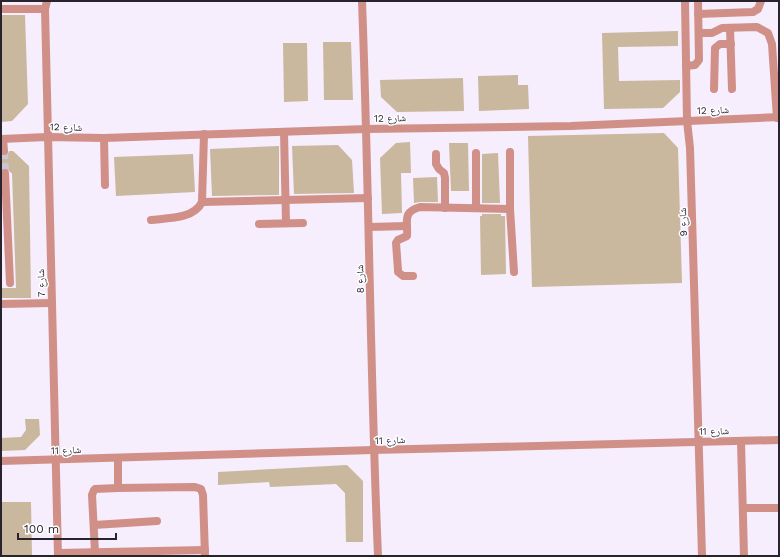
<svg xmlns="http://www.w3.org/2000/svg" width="780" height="557" viewBox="0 0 780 557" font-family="'Work Sans','Noto Naskh Arabic',sans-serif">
  <rect width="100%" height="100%" fill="#f6edfd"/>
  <g fill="#c9b79e">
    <path d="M1 15H25L28 104 12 121 1 122Z"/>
    <path d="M678 31V46L618 47 619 81 680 80V92L663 108 604 109 602 33Z"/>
    <path d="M323 42H351L353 100H324Z"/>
    <path d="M283 43H307L308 101 284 102Z"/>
    <path d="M518 75V85H528L529 109 479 111 478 76Z"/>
    <path d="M463 78 464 111 397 112 381 97 380 80Z"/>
    <path d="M664 133 678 148 682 283 532 287 528 136Z"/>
    <path d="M410 142 411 173H401L402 213 382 214 380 158 396 143Z"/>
    <path d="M449 143H468L469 191H451Z"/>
    <path d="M338 145 352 160 354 193 294 194 292 146Z"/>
    <path d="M279 146V195L212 196 210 149Z"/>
    <path d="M9 151H13L29 166 31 298H1V288H16L12 173H11L7 168H4L1 169V155L7 156Z"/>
    <path d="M498 153 500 203H482V154Z"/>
    <path d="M193 154 195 192 116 196 114 157Z"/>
    <path d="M437 177 438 202H420L414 203 413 178Z"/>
    <path d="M482 214H501V216H505L506 274 481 275 480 216H482Z"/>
    <path d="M25 419H39L40 435 25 450 1 451V438L21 437 26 430Z"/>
    <path d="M347 465 363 481V542H346L345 493 336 484 270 487 269 482 218 485V472Z"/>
    <path d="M1 502H31L32 556H1Z"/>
  </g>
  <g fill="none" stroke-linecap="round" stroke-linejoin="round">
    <path stroke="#cdc5d3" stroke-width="8" stroke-dasharray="8 4" stroke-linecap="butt" d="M4 151 5 173"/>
    <g stroke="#d09088" stroke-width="8">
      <path d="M47 1 45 9 58 556"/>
      <path d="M362 1C369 186 370 371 378 556"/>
      <path d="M685 1 687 121 690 148 702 556"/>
      <path d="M1 9H45"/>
      <path d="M698 14 753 12 758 9 761 1"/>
      <path d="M730 28 732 89"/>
      <path d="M699 33H712L722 28 757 27 768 33 772 44 777 118"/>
      <path d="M686 66 695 65 699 60 698 1"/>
      <path d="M714 89 715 48 720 44H731"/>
      <path d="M284 132 286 223"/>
      <path d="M104 138 105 185"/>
      <path d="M1 139 47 137 104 138 367 129 571 126 779 117"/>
      <path d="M3 139 4 151"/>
      <path d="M510 152V209L514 272"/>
      <path d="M476 153V208"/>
      <path d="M436 154V164L439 169 444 173 445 178V208"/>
      <path d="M5 173 10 283"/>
      <path d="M202 202 368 198"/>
      <path d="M151 220C168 218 194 219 202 202L204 134"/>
      <path d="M259 224 303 223"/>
      <path d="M369 227 407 226"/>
      <path d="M413 276H403L398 272V270L396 243 398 240 407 236C408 221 402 212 420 207L510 209"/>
      <path d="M1 304 52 303"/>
      <path d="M741 441 744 556"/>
      <path d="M118 458V488"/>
      <path d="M1 461 373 450 779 440"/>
      <path d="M743 508H779"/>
      <path d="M94 525 157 521"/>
      <path d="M95 552 92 495 94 490 95 489 118 488 195 487 201 489 203 495 205 556"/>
      <path d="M58 553 205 550"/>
    </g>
  </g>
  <g text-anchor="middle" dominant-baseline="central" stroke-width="3" stroke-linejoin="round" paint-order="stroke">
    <g font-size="10" fill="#29232d" stroke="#fff">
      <text transform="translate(713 110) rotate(-2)">شارع 12</text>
      <text transform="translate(390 118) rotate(-1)">شارع 12</text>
      <text transform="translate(66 127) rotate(1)">شارع 12</text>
      <text transform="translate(683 222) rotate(-92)">شارع 9</text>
      <text transform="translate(360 279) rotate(-91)">شارع 8</text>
      <text transform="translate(41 283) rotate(-92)">شارع 7</text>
      <text transform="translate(714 431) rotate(-1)">شارع 11</text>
      <text transform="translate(390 440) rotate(-2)">شارع 11</text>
      <text transform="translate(66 450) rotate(-2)">شارع 11</text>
    </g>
  </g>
  <rect width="780" height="557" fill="none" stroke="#29232d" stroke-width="4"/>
  <path d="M18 533v6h98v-6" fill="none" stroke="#29232d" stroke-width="2"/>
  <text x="24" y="533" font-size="12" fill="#29232d" stroke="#ffffff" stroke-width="3" paint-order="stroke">100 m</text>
</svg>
